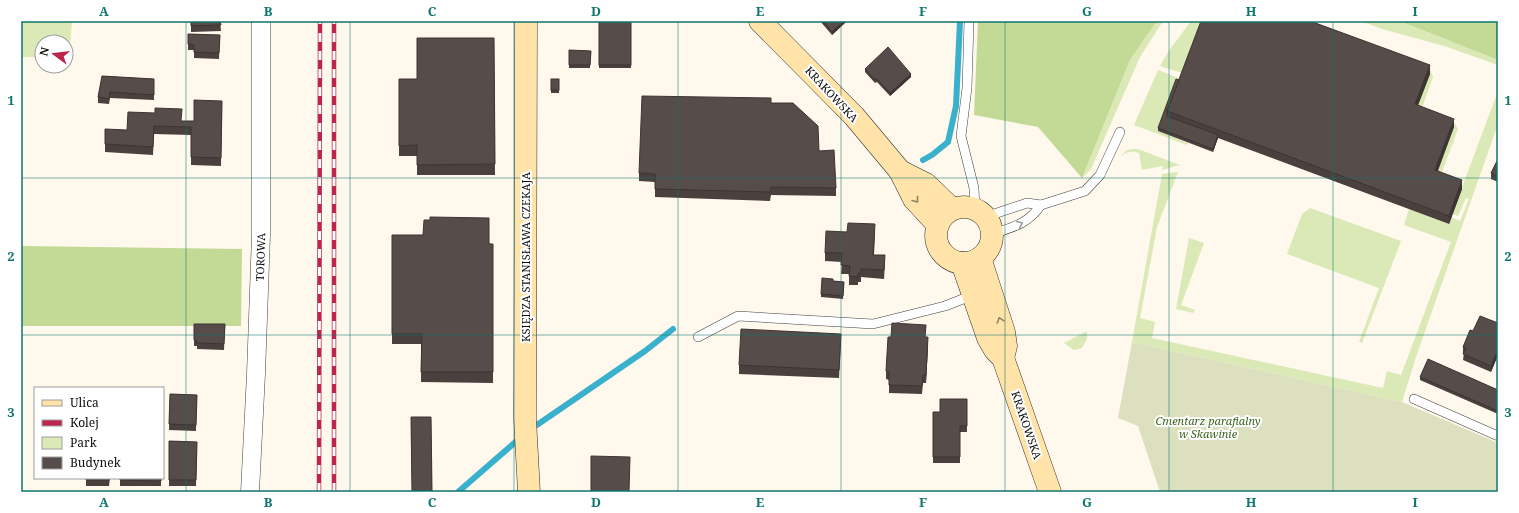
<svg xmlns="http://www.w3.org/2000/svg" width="1519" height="513" viewBox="0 0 1519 513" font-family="'Noto Serif',serif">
  <rect width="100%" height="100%" fill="#fff8ed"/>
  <g fill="#dbe9b7">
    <path d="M21 21H72L69 58H66V42H42V57H21Z"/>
    <path d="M1157 21H1163L1140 57 1091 169 1082 178 1130 60Z"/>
    <path d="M1191 21H1202L1182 73 1160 66 1168 52Z"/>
    <path d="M1361 21H1399L1498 60V65L1444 46 1382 29Z"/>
    <path d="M1401 59 1430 70 1433 77 1422 108 1425 112 1455 123 1458 129 1439 180 1415 113Z"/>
    <path d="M1158 70 1178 78 1158 131 1188 143 1187 145 1134 125Z"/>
    <path d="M1498 91V124L1416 357 1402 402 1132 342 1162 174 1178 172 1157 227 1140 318 1155 322 1152 338 1383 388 1387 371 1401 375 1451 242 1404 225 1409 209 1448 224 1451 217 1460 221 1469 199 1466 198 1458 216 1452 214Z"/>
    <path d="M1133 149H1138L1180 165 1162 170 1163 166 1142 170 1139 153C1129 150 1125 153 1118 159L1127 150Z"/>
    <path d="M1310 208 1401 241 1362 343 1359 342 1379 288 1287 254 1302 214Z"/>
    <path d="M1189 238 1204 243 1181 305 1195 310 1193 313 1176 309Z"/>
    <path d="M1087 331V339L1082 348 1074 350 1064 343Z"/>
  </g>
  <g fill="#c3da96">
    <path d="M978 21H1157L1130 60 1082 178 1038 127 974 115Z"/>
    <path d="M1399 21H1498V60L1407 24Z"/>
    <path d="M21 246 242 249 241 326H21Z"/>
  </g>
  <path fill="#dce0bf" d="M1132 342 1402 402 1498 443V492H1160L1138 426 1118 418Z"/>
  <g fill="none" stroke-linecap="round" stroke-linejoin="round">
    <g stroke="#39b1cd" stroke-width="6">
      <path d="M923 160 932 155 948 142 956 106 960 21"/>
      <path d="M531 429 645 351 673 329"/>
      <path d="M458 492 520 438"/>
    </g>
    <defs>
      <g id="lane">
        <path d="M969 21 967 88 961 136 974 188 975 209"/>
        <path d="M985 217 1027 203 1041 205 1085 191 1100 175 1120 132"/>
        <path d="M992 234C1013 227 1028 224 1041 205"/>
        <path d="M698 337 738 316 873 324 945 306 973 295"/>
        <path d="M1414 399 1498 436"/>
      </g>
      <path id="street" d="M250 492 256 374 261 235V21"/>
      <g id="secondary">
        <path d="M526 21 525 419 529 492"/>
        <path d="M760 21 854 116 900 171 914 199 938 225"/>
        <path d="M900 171 926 184 952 209"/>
        <circle cx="964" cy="235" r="28"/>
        <path d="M980 258 1004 332 1006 346 1003 358"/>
        <path d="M962 263 988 338 995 350 1003 358 1050 492"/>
      </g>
    </defs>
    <use href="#lane" stroke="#404040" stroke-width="10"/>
    <use href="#street" stroke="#404040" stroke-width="19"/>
    <use href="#secondary" stroke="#2f2f2f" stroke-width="23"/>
    <use href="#lane" stroke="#fff" stroke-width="9"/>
    <use href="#street" stroke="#fff" stroke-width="18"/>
    <use href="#secondary" stroke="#ffe3a8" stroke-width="22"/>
    <defs>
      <g id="rail">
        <path d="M319 492 320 21"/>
        <path d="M334 492V21"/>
      </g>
    </defs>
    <use href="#rail" stroke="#bd254c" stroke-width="4.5"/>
    <use href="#rail" stroke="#fff" stroke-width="3" stroke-dasharray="9" stroke-linecap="butt"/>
  </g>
  <g fill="#4a413f">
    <path d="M191 21H220L221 31 191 32Z"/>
    <rect x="599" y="21" width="32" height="47"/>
    <path d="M820 21H847L832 35Z"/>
    <path d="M188 34 220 35 219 59 194 58V50H188Z"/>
    <path d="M494 38 495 175H417V156H399V79H417Z"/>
    <path d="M569 50 591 51 590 68H569Z"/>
    <path d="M865 69 911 77 890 96 877 82 875 83 865 72Z"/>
    <path d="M1430 74 1418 105 1454 127 1437 171 1462 189 1449 224 1218 138 1213 152 1158 131V128L1179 80Z"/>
    <path d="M102 76 154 79V100L110 98 109 104 98 103V97Z"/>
    <rect x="551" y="79" width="8" height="14"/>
    <path d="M222 101 221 166 191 165V135L154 134 153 155 105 152V144L127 130 182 121H194Z"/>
    <path d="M771 103 819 151 836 188V196L771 195 770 201 655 197V182L639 181V173Z"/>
    <path d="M1498 159V182L1491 179V173Z"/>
    <path d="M847 232 875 233 874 255 885 263 884 279 861 277V282H858V285H849V274H841L842 262 825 261V253Z"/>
    <path d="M392 235 493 244V383L421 382V344H392Z"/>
    <path d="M833 281 844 282 843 299 821 297V294Z"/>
    <path d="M1498 323V355L1491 372 1463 360 1464 353H1463V347L1473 331Z"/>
    <path d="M194 324H225L224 350 197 349V346H194Z"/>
    <path d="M891 337H925L928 345 926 383H923L922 394 889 393V380L886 379V371Z"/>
    <path d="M841 342 839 378 739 374V365Z"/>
    <path d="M1420 377 1498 390V414L1420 380Z"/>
    <path d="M170 394 197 395 196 431 169 430Z"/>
    <path d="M967 399V432H960V463H933V412H940Z"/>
    <path d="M411 417H431L432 492H412Z"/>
    <path d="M169 441 197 442 196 486H169Z"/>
    <path d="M86 478H110L109 486H86Z"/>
    <rect x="120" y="478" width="41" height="8"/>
  </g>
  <g fill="#3c3533">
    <path d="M844 21H847L832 35V32Z"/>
    <path d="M1430 65V74L1415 113V104Z"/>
    <path d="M911 74V77L890 96V93Z"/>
    <path d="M1454 119V127L1435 179V170Z"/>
    <path d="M1218 135V138L1213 152V149Z"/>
    <path d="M1462 180V189L1449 224V216Z"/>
    <path d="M928 337V345L926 383V375Z"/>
    <path d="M1498 350V355L1491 372V366Z"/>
  </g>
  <g fill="#564c49" stroke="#3c3533">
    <path d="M191 21H220L221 25 191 26Z"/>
    <rect x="599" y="21" width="32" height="44"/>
    <path d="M823 21H844L832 32Z"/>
    <path d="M1201 21H1310L1430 65 1415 104 1454 119 1435 170 1462 180 1449 216 1167 111Z"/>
    <path d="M188 34 220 35 219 53 194 52V45L188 44Z"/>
    <path d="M417 38H494L495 164 417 165V145L399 146V79H417Z"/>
    <path d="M888 47 911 74 890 93 877 79 875 80 865 69Z"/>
    <path d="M569 50 591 51 590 65H569Z"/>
    <path d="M102 76 154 79V95L110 92 109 99 98 97Z"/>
    <rect x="551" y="79" width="8" height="11"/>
    <path d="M1176 79 1179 80 1167 111V116L1218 135 1213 149 1158 128Z"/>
    <path d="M642 96 771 98V103H793L818 126 819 151 834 150 836 188 771 187 770 192 655 189V174L639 173Z"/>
    <path d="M194 100 222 101 221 158 191 157V127L154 126 153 147 105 144V129L127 130 128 112 155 113V108L182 109 181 121H194Z"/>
    <path d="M1498 159V177L1491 173Z"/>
    <path d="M430 217 489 218V244H493V372H421L422 334H392V235H423L424 220H430Z"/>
    <path d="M848 223 875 224 873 255H885L884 270 861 269V273H858V277L849 276 850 266 841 265 842 253H825L826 231 847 232Z"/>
    <path d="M822 278 833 279V281L844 282 843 296 821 294Z"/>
    <path d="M1480 316 1498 323V350L1491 366 1463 354 1466 348 1463 347 1470 330 1473 331Z"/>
    <path d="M892 323 926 325 925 337H928L926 375H923L922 386 889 385V372L886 371 888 337H891Z"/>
    <path d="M194 324H225L224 344 197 343V341L194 340Z"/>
    <path d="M741 329 841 334 839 370 739 365Z"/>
    <path d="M1428 359 1498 390V411L1420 377Z"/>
    <path d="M170 394 197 395 196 425 169 424Z"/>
    <path d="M940 399H967V426H960V457H933V412H940Z"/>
    <path d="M411 417H431L432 491H412Z"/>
    <path d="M169 441 197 442 196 480H169Z"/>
    <path d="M591 456 630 457 629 492H591Z"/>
    <path d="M86 478H110L109 480H86Z"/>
    <path d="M120 478H161V481L120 480Z"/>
  </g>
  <defs><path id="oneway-chevron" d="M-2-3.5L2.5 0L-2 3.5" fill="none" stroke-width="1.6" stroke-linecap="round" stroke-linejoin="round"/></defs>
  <g stroke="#928362">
    <use href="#oneway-chevron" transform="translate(916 200) rotate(53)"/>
    <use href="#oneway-chevron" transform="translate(1000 320) rotate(-108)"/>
  </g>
  <use stroke="#9e9e9e" href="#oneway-chevron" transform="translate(1020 224) rotate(-23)"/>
  <path fill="none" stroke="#0f766e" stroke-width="1" stroke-opacity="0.55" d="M186 21V492M350 21V492M514 21V492M678 21V492M841 21V492M1005 21V492M1169 21V492M1333 21V492M21 178H1498M21 335H1498"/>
  <g text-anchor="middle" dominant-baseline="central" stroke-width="4" stroke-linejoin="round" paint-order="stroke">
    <g font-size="11" fill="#0d0d0d" stroke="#fff">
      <text transform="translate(832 94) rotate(47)">KRAKOWSKA</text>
      <text transform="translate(260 257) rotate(-88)">TOROWA</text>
      <text transform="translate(525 257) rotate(-90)">KSIĘDZA STANISŁAWA CZEKAJA</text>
      <text transform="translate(1027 425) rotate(71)">KRAKOWSKA</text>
    </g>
    <g font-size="11" font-style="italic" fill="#3b651d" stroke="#fff">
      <text x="1208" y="420">Cmentarz parafialny<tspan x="1208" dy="13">w Skawinie</tspan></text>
    </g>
  </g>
  <rect width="1519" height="513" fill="none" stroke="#ffffff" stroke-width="44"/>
  <rect x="34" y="387" width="130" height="92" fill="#ffffff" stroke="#9e9e9e"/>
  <rect x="42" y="400" width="20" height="6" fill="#ffe3a8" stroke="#9e9e9e"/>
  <text x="70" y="407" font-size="12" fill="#0d0d0d">Ulica</text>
  <rect x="42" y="420" width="20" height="6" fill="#bd254c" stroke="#9e9e9e"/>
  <text x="70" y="427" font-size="12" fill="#0d0d0d">Kolej</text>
  <rect x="42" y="437" width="20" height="12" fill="#dbe9b7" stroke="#9e9e9e"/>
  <text x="70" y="447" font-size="12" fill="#0d0d0d">Park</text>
  <rect x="42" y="457" width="20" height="12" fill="#564c49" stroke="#9e9e9e"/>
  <text x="70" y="467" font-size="12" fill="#0d0d0d">Budynek</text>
  <g transform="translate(54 54) rotate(285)"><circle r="19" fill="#ffffff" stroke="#9e9e9e"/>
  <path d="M0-3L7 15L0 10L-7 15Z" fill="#bd254c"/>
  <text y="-6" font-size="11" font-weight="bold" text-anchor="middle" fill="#0d0d0d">N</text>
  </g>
  <rect x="22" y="22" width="1475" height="469" fill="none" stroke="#0f766e" stroke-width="1.5"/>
  <g font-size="13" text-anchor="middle" font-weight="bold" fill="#0f766e">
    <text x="104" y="16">A</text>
    <text x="268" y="16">B</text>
    <text x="432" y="16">C</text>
    <text x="596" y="16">D</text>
    <text x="760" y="16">E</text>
    <text x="923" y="16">F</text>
    <text x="1087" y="16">G</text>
    <text x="1251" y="16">H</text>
    <text x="1415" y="16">I</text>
    <text x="11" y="105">1</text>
    <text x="1508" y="105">1</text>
    <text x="11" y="261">2</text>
    <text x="1508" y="261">2</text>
    <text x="11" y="417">3</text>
    <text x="1508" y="417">3</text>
    <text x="104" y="507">A</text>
    <text x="268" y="507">B</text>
    <text x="432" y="507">C</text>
    <text x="596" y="507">D</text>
    <text x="760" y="507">E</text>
    <text x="923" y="507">F</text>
    <text x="1087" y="507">G</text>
    <text x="1251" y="507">H</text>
    <text x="1415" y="507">I</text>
  </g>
</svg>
